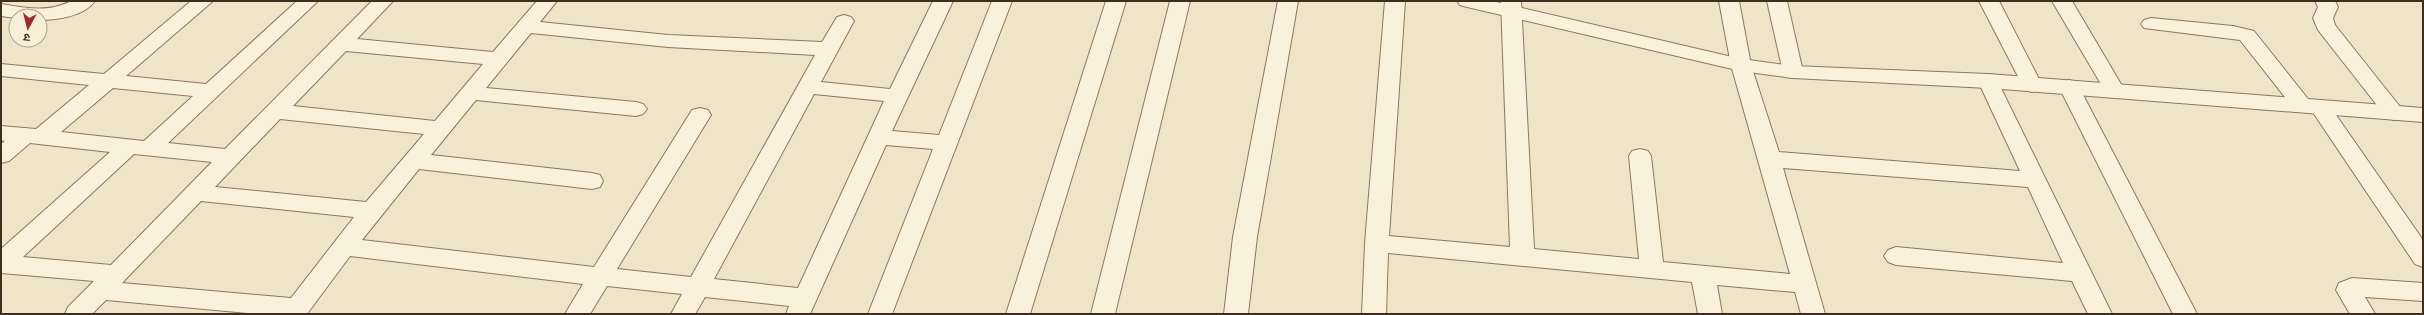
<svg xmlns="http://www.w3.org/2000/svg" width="2424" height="315" viewBox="0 0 2424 315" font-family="'Zilla Slab','Noto Sans Devanagari',serif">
  <rect width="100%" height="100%" fill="#f0e4c8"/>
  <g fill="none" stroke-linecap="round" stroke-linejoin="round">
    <defs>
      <g id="minor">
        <path d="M71 1H95C85 16 57 20 40 20V16H16V18L1 16V4C24 8 49 13 71 1Z"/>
        <path d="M191 1H213L126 76 206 84 297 1H318L168 143 225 149 372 1H393L357 39 493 52 537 1H557L540 22 668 35 822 42 837 17 844 15 851 17 854 21 821 82 890 89 933 1H953L892 131 939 135 992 1H1012L892 314H868L933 149 886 145 810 314H786L789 306 705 297 695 314H671L682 294 607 286 590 314H565L583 284 350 256 307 314H260L106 300 92 314H65L68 307 94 281 1 273V249L110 152 30 143 9 161 1 163V144L5 141 1 140V126L36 129 89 85 1 76V64L104 74ZM531 33 668 47 815 55 691 277 617 269 711 115 708 110 700 108 692 110 594 267 362 240 419 169 592 189 600 187 603 181 600 175 592 173 431 155 476 100 636 116 643 114 647 109 643 104 636 102 486 88ZM346 51 483 64 435 121 293 106ZM113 88 193 96 144 141 61 132ZM814 94 884 101 798 288 714 279ZM280 119 424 134 366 202 215 187ZM134 154 212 162 111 265 23 257ZM201 201 354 217 291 298 122 283Z"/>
        <path d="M1106 1H1126L1030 314H1006Z"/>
        <path d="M1170 1H1190L1115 314H1091Z"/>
        <path d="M1278 1H1298L1257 237 1248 314H1224L1233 237Z"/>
        <path d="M1385 1H1405L1389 236 1510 247 1501 1H1521L1534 249 1639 259 1629 156 1632 151 1640 149 1648 151 1651 156 1663 262 1790 274 1731 65 1719 1H1739L1751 65 1779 152 2020 171 1978 81 1981 76 1988 74 1995 76 2112 314H2088L2072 281 1896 265 1888 262 1884 256 1888 250 1896 247 2063 263 2028 187 1783 168 1825 314H1801L1795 292 1717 285 1722 314H1698L1692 282 1388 253 1386 314H1362L1365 243Z"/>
        <path d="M1767 1H1787L1803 72 1800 77 1793 78 1786 77 1783 72Z"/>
        <path d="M1979 1H1999L2042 85 2039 90 2032 92 2025 90Z"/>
        <path d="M2052 1H2072L2125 91 2122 96 2115 98 2108 96Z"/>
        <path d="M2315 1H2335L2338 7 2333 18 2335 25 2401 108 2405 113 2401 118 2394 120 2387 118 2318 30 2313 18 2318 7Z"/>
        <path d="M2151 18 2233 26 2254 31 2312 104 2320 100 2327 102 2423 240V267L2415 264 2310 108 2302 112 2295 110 2240 40 2144 28 2141 24 2144 20Z"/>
        <path d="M2069 80 2076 82 2079 87 2197 314H2173L2059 87 2062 82Z"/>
        <path d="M2352 278 2423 283V301L2365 297 2375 314H2350L2336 290 2339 283Z"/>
      </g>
      <path id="tertiary" d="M1457 1H1492L1741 59 1793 66 1988 74 2423 108V122L1988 88 1793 78 1741 71 1467 7 1460 5Z"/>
    </defs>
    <use href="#minor" stroke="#8d765c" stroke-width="2"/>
    <use href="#tertiary" stroke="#8d765c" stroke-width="2"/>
    <use href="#minor" fill="#faf1dc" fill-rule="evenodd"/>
    <use href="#tertiary" fill="#faf1dc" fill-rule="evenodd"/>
  </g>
  <rect width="2424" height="315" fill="none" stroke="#3d2e20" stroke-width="4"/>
  <g transform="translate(28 28) rotate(187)"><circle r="19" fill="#f7eed8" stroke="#ada18e"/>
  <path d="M0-3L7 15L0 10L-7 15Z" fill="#9e2a2b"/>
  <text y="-6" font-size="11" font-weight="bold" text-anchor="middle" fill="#3d2e20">उ</text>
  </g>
</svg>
